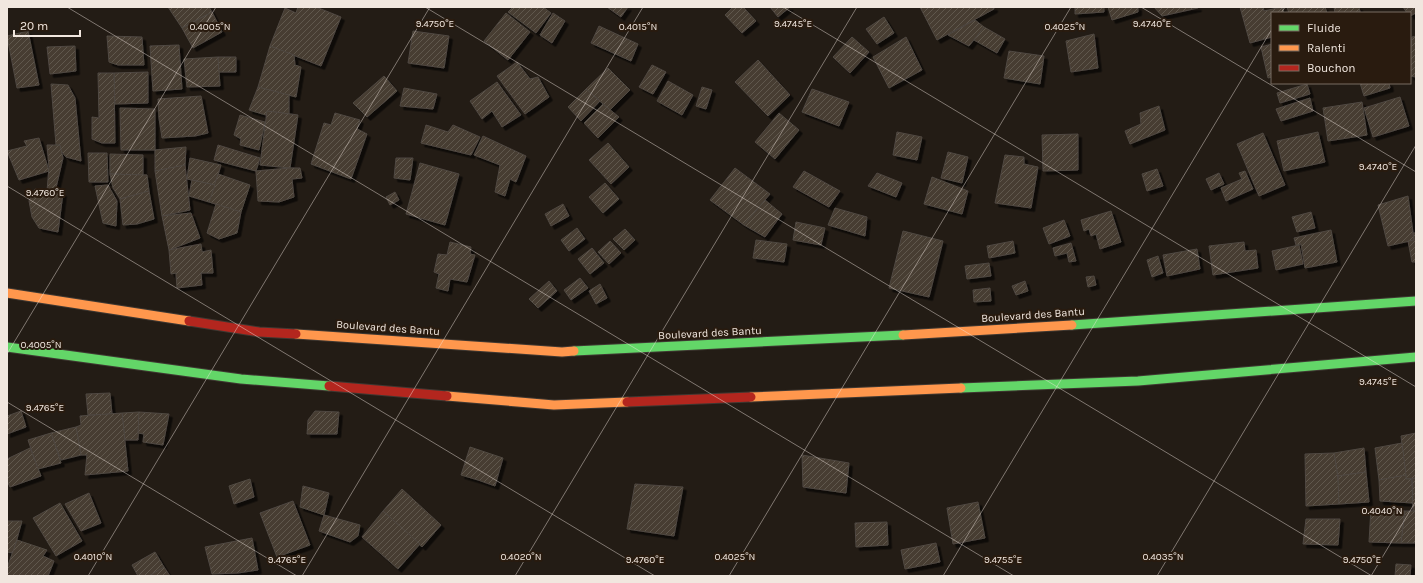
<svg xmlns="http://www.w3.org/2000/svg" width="1423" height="583" viewBox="0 0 1423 583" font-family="Karla,sans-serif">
  <defs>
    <pattern id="building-hatch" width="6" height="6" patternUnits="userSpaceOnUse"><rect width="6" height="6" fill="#463c30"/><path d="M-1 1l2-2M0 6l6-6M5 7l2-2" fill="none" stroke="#61584e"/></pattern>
    <filter id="shadow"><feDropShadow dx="3.5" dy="3.5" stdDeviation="0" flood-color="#0009"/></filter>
  </defs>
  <rect width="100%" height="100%" fill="#231c15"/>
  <g fill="url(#building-hatch)" stroke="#4f4842" filter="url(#shadow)">
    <path d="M168 7H209L212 12 182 28Z"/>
    <path d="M298 7H316L341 17 321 66 270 46 285 8 296 13Z"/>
    <path d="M513 7H543L551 13 536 33 508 12Z"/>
    <path d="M607 7H628L621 17Z"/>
    <path d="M733 7H743L756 21 742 33 725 15Z"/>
    <path d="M770 7H790L778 17Z"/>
    <path d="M920 7H994V9L937 40Z"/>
    <path d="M1075 7H1104V12L1075 14Z"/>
    <path d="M1108 7H1138V12L1112 20Z"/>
    <path d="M1154 7H1198V8L1162 16Z"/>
    <path d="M1240 7H1263L1264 11 1282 7 1284 13H1272V37L1250 43Z"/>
    <path d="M1287 7H1325L1327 13H1289Z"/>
    <path d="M1334 7H1359L1360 12 1335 13Z"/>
    <path d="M1403 7H1416V13L1410 16V13H1407Z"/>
    <path d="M212 12 222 32 193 48 182 28Z"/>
    <path d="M506 13 530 32 508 60 484 41Z"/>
    <path d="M553 13 565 21 552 43 540 35Z"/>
    <path d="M884 17 894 33 877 44 866 29Z"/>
    <path d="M975 20 984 27 969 46 948 35Z"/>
    <path d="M599 26 638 44 631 61 591 43Z"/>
    <path d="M984 27 1005 39 997 53 974 40Z"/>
    <path d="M28 31 39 85 17 88 7 36Z"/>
    <path d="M413 31 449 36 444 68 408 63Z"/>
    <path d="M1094 34 1098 68 1071 72 1066 41Z"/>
    <path d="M107 36 142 37 144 65H118L109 62Z"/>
    <path d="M1416 36V77L1410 76V57L1412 37Z"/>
    <path d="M852 37 869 52 850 73 833 57Z"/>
    <path d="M906 37 922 70 889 88 873 57Z"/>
    <path d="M1272 44V77L1268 78 1261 47Z"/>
    <path d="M179 45 182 89 153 91 150 46Z"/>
    <path d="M75 46 76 71 50 74 47 47Z"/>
    <path d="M270 46 294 55 295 65 301 67 296 97 258 87Z"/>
    <path d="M1009 51 1044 56 1040 84 1004 78Z"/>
    <path d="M218 57 220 86 187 87 184 59Z"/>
    <path d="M218 57H236V72H219Z"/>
    <path d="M758 60 790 95 768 116 735 82Z"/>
    <path d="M517 62 530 79 538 77 549 97 525 114 497 76Z"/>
    <path d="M652 65 666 72 653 94 639 87Z"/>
    <path d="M608 68 630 90 610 110 586 89Z"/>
    <path d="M148 72V103L115 104 114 73Z"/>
    <path d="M98 73H114L115 143H102L92 139V117L99 118Z"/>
    <path d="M384 76 397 91 367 117 353 103Z"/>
    <path d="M668 81 693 95 682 115 657 101Z"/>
    <path d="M497 82 521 115 502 127 492 111 482 119 470 101Z"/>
    <path d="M1360 83H1389L1390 88 1364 96Z"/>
    <path d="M51 84 68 85 75 98 81 161 66 157 56 145Z"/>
    <path d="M1307 84 1310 94 1280 103 1277 93Z"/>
    <path d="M258 87 289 95V114L267 111 266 115 249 110Z"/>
    <path d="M702 87 712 90 706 109 696 106Z"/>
    <path d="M404 88 437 94 433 109 400 106Z"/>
    <path d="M586 89 600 101 581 121 568 107Z"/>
    <path d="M812 89 849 102 839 126 802 112Z"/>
    <path d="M201 96 208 133 195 136 162 138 159 118 158 99Z"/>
    <path d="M1400 97 1409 126 1373 137 1364 108Z"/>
    <path d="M1310 98 1313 111 1281 121 1276 109Z"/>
    <path d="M1362 102 1367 135 1328 141 1323 108Z"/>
    <path d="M603 104 619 117 598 138 584 123Z"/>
    <path d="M1159 106 1165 130 1130 144 1125 131 1141 124 1140 113Z"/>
    <path d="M120 108 155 109V150H121Z"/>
    <path d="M267 111 298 115 290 168 260 165Z"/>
    <path d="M335 113 360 120 357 129 367 134 351 179 311 164 324 123 331 125Z"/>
    <path d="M779 113 799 130 775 159 755 142Z"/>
    <path d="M240 115 265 122 259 150 240 145 241 139 234 135Z"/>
    <path d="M426 125 448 132 453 125 480 137 471 155 421 143Z"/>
    <path d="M897 132 922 137 917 160 893 155Z"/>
    <path d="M1318 132 1325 162 1284 171 1277 141Z"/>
    <path d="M1263 133 1285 185 1259 196 1237 144Z"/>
    <path d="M1078 134V170L1043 171 1042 135Z"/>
    <path d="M483 136 526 156 516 182 510 179 505 196 495 192 500 165 474 155Z"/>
    <path d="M39 138 49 171 19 180 7 151 27 146 24 141Z"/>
    <path d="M608 143 629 167 611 184 589 160Z"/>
    <path d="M47 145H60L63 158 55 192 47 191 49 167Z"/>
    <path d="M218 145 260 158 256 171 214 160Z"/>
    <path d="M186 147 185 165 155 171V150Z"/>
    <path d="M948 152 968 157 962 183 941 178Z"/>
    <path d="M88 153H107L108 182H89Z"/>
    <path d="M110 154 143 155V175L110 174Z"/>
    <path d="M1005 155 1024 157V164L1038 167 1031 208 995 203Z"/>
    <path d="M190 158 221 165 215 185 187 179Z"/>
    <path d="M396 158H413L410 180 394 178Z"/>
    <path d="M420 163 459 174 445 225 406 214Z"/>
    <path d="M185 165 190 210 162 216 155 171Z"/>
    <path d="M290 168H300L302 178 292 179 294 197 279 202 258 201 256 171Z"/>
    <path d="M735 168 770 194 744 225 710 200Z"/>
    <path d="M1157 169 1163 186 1147 191 1142 174Z"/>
    <path d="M804 171 840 191 829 207 793 187Z"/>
    <path d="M1245 171 1253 189 1226 201 1221 188 1242 179 1239 173Z"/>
    <path d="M877 173 902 183 896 197 868 186Z"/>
    <path d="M1219 173 1224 184 1211 190 1206 179Z"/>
    <path d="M110 174 147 175 149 191 120 199 113 188Z"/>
    <path d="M218 174 250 185 241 212 209 202Z"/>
    <path d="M932 177 968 191 962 214 924 204Z"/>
    <path d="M192 180 215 185 209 202 189 196Z"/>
    <path d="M605 183 619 199 603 213 589 197Z"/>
    <path d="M108 185 117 201 116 226 103 223 95 186Z"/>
    <path d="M35 189 63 193 58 232 39 228 32 217 29 201Z"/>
    <path d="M149 191 154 219 137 224 123 225 120 199Z"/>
    <path d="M395 192 399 200 390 205 386 197Z"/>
    <path d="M1408 196 1414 240 1388 246 1378 205Z"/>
    <path d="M765 200 782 214 765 237 744 225Z"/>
    <path d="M216 204 241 212 237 233 219 239 207 233Z"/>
    <path d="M563 204 569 216 551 226 545 214Z"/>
    <path d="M835 208 867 217 865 236 828 225Z"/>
    <path d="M1111 211 1121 242 1100 249 1096 234 1091 236 1089 229 1084 231 1081 220Z"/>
    <path d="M1311 212 1315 228 1297 232 1292 217Z"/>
    <path d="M191 213 200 238 169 250 162 216Z"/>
    <path d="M1064 220 1070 236 1049 244 1043 228Z"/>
    <path d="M796 222 825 228 821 245 793 240Z"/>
    <path d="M577 228 585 239 569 251 561 240Z"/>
    <path d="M625 229 635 240 624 250 613 239Z"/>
    <path d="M1331 230 1337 262 1305 268 1301 244 1296 245 1294 238Z"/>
    <path d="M903 231 943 241 929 297 889 288Z"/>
    <path d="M1413 233H1416V262H1412L1408 241 1414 240Z"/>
    <path d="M756 240 787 244 784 262 753 258Z"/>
    <path d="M610 241 621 253 609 264 598 252Z"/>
    <path d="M1013 241 1015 253 989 258 987 246Z"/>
    <path d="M450 242 471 247 470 254 475 255 467 282 450 279 448 291 436 288 439 274 434 272 438 254 447 255Z"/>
    <path d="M1244 242 1245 251 1256 250 1258 268 1213 275 1209 246Z"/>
    <path d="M1071 243 1076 261 1069 262 1067 253 1055 256 1053 248Z"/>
    <path d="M201 244 202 252 211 250 213 273H201L202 285 177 288 176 273 171 274 169 250Z"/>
    <path d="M1299 245 1303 264 1276 270 1272 251Z"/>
    <path d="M592 248 604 263 590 274 578 259Z"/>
    <path d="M1197 249 1200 269 1167 276 1163 255Z"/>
    <path d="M1158 256 1163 273 1152 277 1147 260Z"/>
    <path d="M989 263 991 276 967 279 965 266Z"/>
    <path d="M1094 276 1096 285 1088 287 1086 277Z"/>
    <path d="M580 278 588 288 571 300 564 290Z"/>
    <path d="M549 281 557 291 538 308 529 299Z"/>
    <path d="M1025 281 1028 291 1016 295 1012 286Z"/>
    <path d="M600 284 607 298 596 304 589 291Z"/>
    <path d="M990 288 991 301 974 302 973 290Z"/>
    <path d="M110 393 112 414 88 415 86 394Z"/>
    <path d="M21 411 26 427 7 434V416Z"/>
    <path d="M315 411 339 412 337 434H307L308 420Z"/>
    <path d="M139 412 138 440H125L122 413Z"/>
    <path d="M139 412 169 414 163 445 143 442 144 434 138 433Z"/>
    <path d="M122 413 128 471 85 475 87 455H81L76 427 81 425 80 416Z"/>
    <path d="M76 427 81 455 61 460 51 433Z"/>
    <path d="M51 433 61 463 38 469 28 440Z"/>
    <path d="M1416 433V478L1406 479 1401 436Z"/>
    <path d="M1402 443 1406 475 1379 480 1375 448Z"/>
    <path d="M470 447 503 458 495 486 478 480 461 475Z"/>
    <path d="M30 448 41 476 10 487 7 481V459Z"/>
    <path d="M1364 448 1366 472 1338 476 1334 453Z"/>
    <path d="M1334 453 1338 479 1339 504 1306 506 1305 454Z"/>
    <path d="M802 455 849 463 846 493 803 487Z"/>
    <path d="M1366 472 1369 502 1339 504 1338 476Z"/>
    <path d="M1406 475V479H1412L1413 503 1380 501 1379 480Z"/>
    <path d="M1416 478V511H1413L1412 479Z"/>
    <path d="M250 479 254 497 234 504 229 486Z"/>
    <path d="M635 484 683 487 674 536 627 529Z"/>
    <path d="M303 486 329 493 324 515 300 507Z"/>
    <path d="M402 489 441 525 422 547 383 511Z"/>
    <path d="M89 493 101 523 81 531 65 504Z"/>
    <path d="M293 501 310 545 277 557 260 513Z"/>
    <path d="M978 502 985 538 953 544 947 508Z"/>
    <path d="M60 503 82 541 56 556 33 518Z"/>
    <path d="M1371 508 1405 511 1401 543 1369 542Z"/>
    <path d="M383 511 420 544 398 569 362 537Z"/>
    <path d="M1405 511H1416V543H1401Z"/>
    <path d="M324 515 360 525 358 536 350 542 319 531Z"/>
    <path d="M1306 519H1340L1338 545 1303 544Z"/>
    <path d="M7 521H22L13 553 7 552Z"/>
    <path d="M887 522 888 545 856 547 855 523Z"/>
    <path d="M252 538 258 570 238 573 212 574 205 547Z"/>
    <path d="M17 540 47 550 43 556 54 561 48 576H7V568Z"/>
    <path d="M936 543 940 562 905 569 901 550Z"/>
    <path d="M155 552 164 567 149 576H138L132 565Z"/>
    <path d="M1396 564 1411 565 1410 576H1395Z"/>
    <path d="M164 567 170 576H149Z"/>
  </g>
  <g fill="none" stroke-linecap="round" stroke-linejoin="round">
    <defs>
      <g id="fast">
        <path d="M1072 325 1416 301"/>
        <path d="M7 347 241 379 329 386"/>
        <path d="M574 351 903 335"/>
        <path d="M961 388 1138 381 1416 357"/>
      </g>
      <g id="slow">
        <path d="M7 293 189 321"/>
        <path d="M296 334 562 352 574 351"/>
        <path d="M903 335 1072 325"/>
        <path d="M447 396 554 405 627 402"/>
        <path d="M751 397 961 388"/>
      </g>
      <g id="jam">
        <path d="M189 321 259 332 296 334"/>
        <path d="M329 386 447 396"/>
        <path d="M627 402 751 397"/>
      </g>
    </defs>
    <use href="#fast" stroke="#3f3832" stroke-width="11"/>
    <use href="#slow" stroke="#3f3832" stroke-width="11"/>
    <use href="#jam" stroke="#3f3832" stroke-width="11"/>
    <use href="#fast" stroke="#63d668" stroke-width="9"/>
    <use href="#slow" stroke="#ff974d" stroke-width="9"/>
    <use href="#jam" stroke="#b3261e" stroke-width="9"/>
  </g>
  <path fill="none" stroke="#f1e7df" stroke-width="1" stroke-opacity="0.45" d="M67 7 1014 576M425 7 1372 576M783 7 1416 387M1141 7 1416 172M1281 13 1285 7M7 186 655 576M7 354 216 7M7 402 297 576M88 576 430 7M302 576 643 7M515 576 857 7M729 576 1071 7M943 576 1272 29M1157 576 1416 145M1371 576 1416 501"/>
  <g text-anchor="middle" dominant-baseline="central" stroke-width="4" stroke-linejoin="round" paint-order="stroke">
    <g font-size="11" fill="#f1e7df" stroke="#291b0f">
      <text transform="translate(1033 315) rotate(-4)">Boulevard des Bantu</text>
      <text transform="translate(388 328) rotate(4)">Boulevard des Bantu</text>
      <text transform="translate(710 333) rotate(-3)">Boulevard des Bantu</text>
    </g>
  </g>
  <g font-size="10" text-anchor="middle" fill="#f1e7df" stroke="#291b0f" stroke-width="4" stroke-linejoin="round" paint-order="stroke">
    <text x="435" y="27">9.4750°E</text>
    <text x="793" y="27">9.4745°E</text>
    <text x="1152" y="27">9.4740°E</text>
    <text x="210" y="30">0.4005°N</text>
    <text x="638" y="30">0.4015°N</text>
    <text x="1065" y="30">0.4025°N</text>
    <text x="1378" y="170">9.4740°E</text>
    <text x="45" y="196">9.4760°E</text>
    <text x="41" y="348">0.4005°N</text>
    <text x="1378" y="385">9.4745°E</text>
    <text x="45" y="411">9.4765°E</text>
    <text x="1382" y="514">0.4040°N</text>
    <text x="93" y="560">0.4010°N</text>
    <text x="521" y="560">0.4020°N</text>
    <text x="735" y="560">0.4025°N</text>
    <text x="1163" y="560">0.4035°N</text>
    <text x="287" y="563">9.4765°E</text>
    <text x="645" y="563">9.4760°E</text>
    <text x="1003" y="563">9.4755°E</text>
    <text x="1362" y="563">9.4750°E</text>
  </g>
  <rect width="1423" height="583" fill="none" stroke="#f1e7df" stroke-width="16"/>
  <rect x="1271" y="12" width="140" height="72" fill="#291b0f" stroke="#796d62"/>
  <rect x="1279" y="25" width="20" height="6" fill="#63d668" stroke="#796d62"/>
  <text x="1307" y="32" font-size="12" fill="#f1e7df">Fluide</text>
  <rect x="1279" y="45" width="20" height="6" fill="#ff974d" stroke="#796d62"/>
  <text x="1307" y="52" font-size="12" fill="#f1e7df">Ralenti</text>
  <rect x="1279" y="65" width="20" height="6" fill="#b3261e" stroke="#796d62"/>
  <text x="1307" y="72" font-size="12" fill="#f1e7df">Bouchon</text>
  <path d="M14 30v6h66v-6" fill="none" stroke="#f1e7df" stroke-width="2"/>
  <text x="20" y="30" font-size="12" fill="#f1e7df" stroke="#291b0f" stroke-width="3" paint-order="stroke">20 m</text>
</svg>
